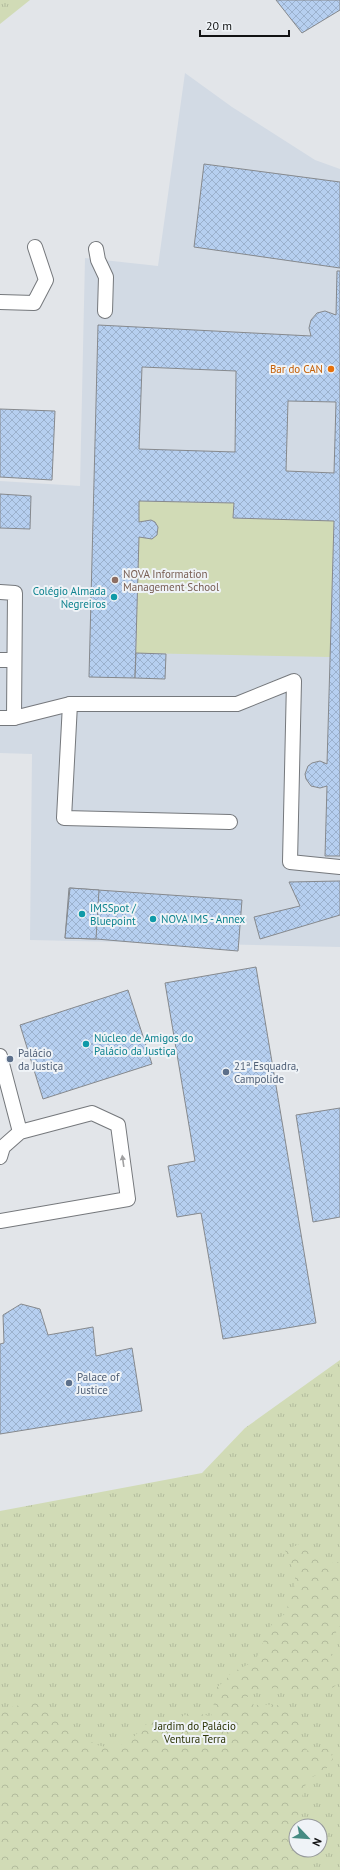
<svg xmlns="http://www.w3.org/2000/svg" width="340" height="1870" viewBox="0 0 340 1870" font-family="'PT Sans',sans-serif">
  <defs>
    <pattern id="grass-tufts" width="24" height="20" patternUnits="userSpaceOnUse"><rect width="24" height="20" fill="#d1dbb6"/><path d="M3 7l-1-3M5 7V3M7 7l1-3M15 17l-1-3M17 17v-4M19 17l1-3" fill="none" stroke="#b2bb9c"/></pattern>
    <pattern id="forest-crowns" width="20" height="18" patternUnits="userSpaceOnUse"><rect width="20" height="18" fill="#d1dbb6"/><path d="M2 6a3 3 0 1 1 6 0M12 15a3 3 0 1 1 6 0" fill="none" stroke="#b2bb9c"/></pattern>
    <pattern id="building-cross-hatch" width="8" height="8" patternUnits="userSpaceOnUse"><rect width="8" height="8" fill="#b6cff0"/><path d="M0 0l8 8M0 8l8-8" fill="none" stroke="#9bb1cd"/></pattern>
  </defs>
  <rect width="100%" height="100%" fill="#e2e5e9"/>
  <path fill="#d2dae4" d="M185 73 232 107 315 160 340 169V947L30 940 32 754 0 753V481L80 486 85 258 158 266Z"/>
  <g fill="url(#grass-tufts)" fill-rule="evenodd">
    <path d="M0 0H30L0 24Z"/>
    <path d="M340 1360V1870H0V1511L202 1473 245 1428ZM296 1826H320V1850H296Z"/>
  </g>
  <path fill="url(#forest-crowns)" d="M310 1540C312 1551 318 1557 327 1564L337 1562 340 1563V1625L330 1644 331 1655 340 1665V1682C312 1709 277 1672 246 1698L254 1705C275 1705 297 1701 300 1729 301 1739 301 1744 308 1751L329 1748 333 1759C327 1770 321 1774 309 1778L304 1788 293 1843 296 1853 295 1863 306 1870H0V1712C6 1708 12 1707 20 1705 25 1703 32 1702 38 1703 67 1711 86 1757 120 1745 132 1741 142 1728 151 1720L171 1723 190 1712 211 1716 214 1706 212 1697 217 1687 225 1681 231 1673 249 1664 257 1657 269 1628 276 1620 285 1614 295 1585V1575L285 1550Z"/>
  <path fill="#d1dbb6" d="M139 501 234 503 233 518 334 521 330 657 136 653 139 537 152 539 157 535C158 528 158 522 151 520L139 522Z"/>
  <g fill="url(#building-cross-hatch)" stroke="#86898d" fill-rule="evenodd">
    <path d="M276 0H340V10L302 33Z"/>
    <path d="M204 164 340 182V268L194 247Z"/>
    <path d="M337 271H340V856H325L327 786 320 788 311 786 306 779 305 774 308 766 312 763 320 761 327 764 334 521 233 518 234 503 139 501V522L151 520 155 522 158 527 157 535 152 539 139 537 135 678 89 677 98 325 311 336 309 328 311 320 317 313 325 311 336 315ZM142 367 236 371 235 452 139 449ZM288 401 336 402 334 473 286 471Z"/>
    <path d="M0 409 55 411 52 480 0 477Z"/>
    <path d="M0 494 31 496 30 529 0 528Z"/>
    <path d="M136 653 166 654 165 679 135 678Z"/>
    <path d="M340 881V915L260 939 254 917 300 906 289 882Z"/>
    <path d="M69 888 242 900 238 951 96 939 65 938Z"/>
    <path d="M70 888 99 890 96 939 65 938Z"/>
    <path d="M256 967 316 1323 223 1339 201 1213 177 1217 168 1166 195 1161 165 983Z"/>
    <path d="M128 990 152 1064 43 1099 20 1025Z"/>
    <path d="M340 1108V1217L313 1222 296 1115Z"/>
    <path d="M21 1304 40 1309 48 1335 93 1327 96 1356 132 1348 142 1411 0 1434V1344L4 1343 3 1315Z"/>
  </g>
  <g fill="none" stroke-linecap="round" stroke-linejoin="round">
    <defs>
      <g id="service">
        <path d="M96 249 98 260 106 277 105 311"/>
        <path d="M0 302 34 303 46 280 35 247"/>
        <path d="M0 592 15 593 14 718"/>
        <path d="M0 660H14"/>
        <path d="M0 718H14L70 704"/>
        <path d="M230 822 64 818 70 704H237L294 681 290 862 340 867"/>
        <path d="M0 1056 20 1132"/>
        <path d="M0 1157 3 1147 20 1132 92 1113 118 1125 128 1199 0 1221"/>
      </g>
    </defs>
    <use href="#service" stroke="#75787c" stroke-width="16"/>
    <use href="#service" stroke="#fff" stroke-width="14"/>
  </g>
  <defs><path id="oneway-solid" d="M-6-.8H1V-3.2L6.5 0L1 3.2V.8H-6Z"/></defs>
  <use fill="#a0a0a1" href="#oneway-solid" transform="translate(123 1161) rotate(-98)"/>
  <circle fill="#e8710a" stroke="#eff3f7" stroke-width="1.5" cx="331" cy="369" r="4"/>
  <circle fill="#8d6e63" stroke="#eff3f7" stroke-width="1.5" cx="115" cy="580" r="4"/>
  <g fill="#0f9aa8" stroke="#eff3f7" stroke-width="1.5">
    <circle cx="114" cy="597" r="4"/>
    <circle cx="82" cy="914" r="4"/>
    <circle cx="153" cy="919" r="4"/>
    <circle cx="86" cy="1044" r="4"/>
  </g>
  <g fill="#5c6f8a" stroke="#eff3f7" stroke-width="1.5">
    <circle cx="10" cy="1059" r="4"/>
    <circle cx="226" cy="1072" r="4"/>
    <circle cx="69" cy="1383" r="4"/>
  </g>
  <g text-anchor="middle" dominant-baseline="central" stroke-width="4" stroke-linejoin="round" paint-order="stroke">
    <g font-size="11" fill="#c56008" stroke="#eff3f7" text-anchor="end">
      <text x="323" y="369">Bar do CAN</text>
    </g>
    <g font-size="11" fill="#785e54" stroke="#eff3f7" text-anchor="start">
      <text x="123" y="574">NOVA Information<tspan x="123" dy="13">Management School</tspan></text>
    </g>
    <g font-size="11" fill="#0d838f" stroke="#eff3f7" text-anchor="start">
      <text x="106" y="591" text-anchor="end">Colégio Almada<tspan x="106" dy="13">Negreiros</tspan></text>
      <text x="90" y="908">IMSSpot /<tspan x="90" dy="13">Bluepoint</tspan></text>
      <text x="161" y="919">NOVA IMS - Annex</text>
      <text x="94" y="1038">Núcleo de Amigos do<tspan x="94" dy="13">Palácio da Justiça</tspan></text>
    </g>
    <g font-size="11" fill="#4e5e75" stroke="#eff3f7" text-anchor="start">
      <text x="18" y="1053">Palácio<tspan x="18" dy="13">da Justiça</tspan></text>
      <text x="234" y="1066">21ª Esquadra,<tspan x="234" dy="13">Campolide</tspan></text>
      <text x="77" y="1377">Palace of<tspan x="77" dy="13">Justice</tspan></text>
    </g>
    <g font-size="11" fill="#2d3507" stroke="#eff3f7">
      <text x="195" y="1726">Jardim do Palácio<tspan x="195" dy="13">Ventura Terra</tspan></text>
    </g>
  </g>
  <g transform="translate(308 1838) rotate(115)"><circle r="19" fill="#eff3f7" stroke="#96999c"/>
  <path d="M0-3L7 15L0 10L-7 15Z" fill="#458b83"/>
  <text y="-6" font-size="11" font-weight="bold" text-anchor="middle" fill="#111213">N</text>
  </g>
  <path d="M200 30v6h89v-6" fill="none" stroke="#111213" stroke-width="2"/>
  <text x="206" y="30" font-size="12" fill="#111213" stroke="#eff3f7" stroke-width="3" paint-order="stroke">20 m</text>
</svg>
